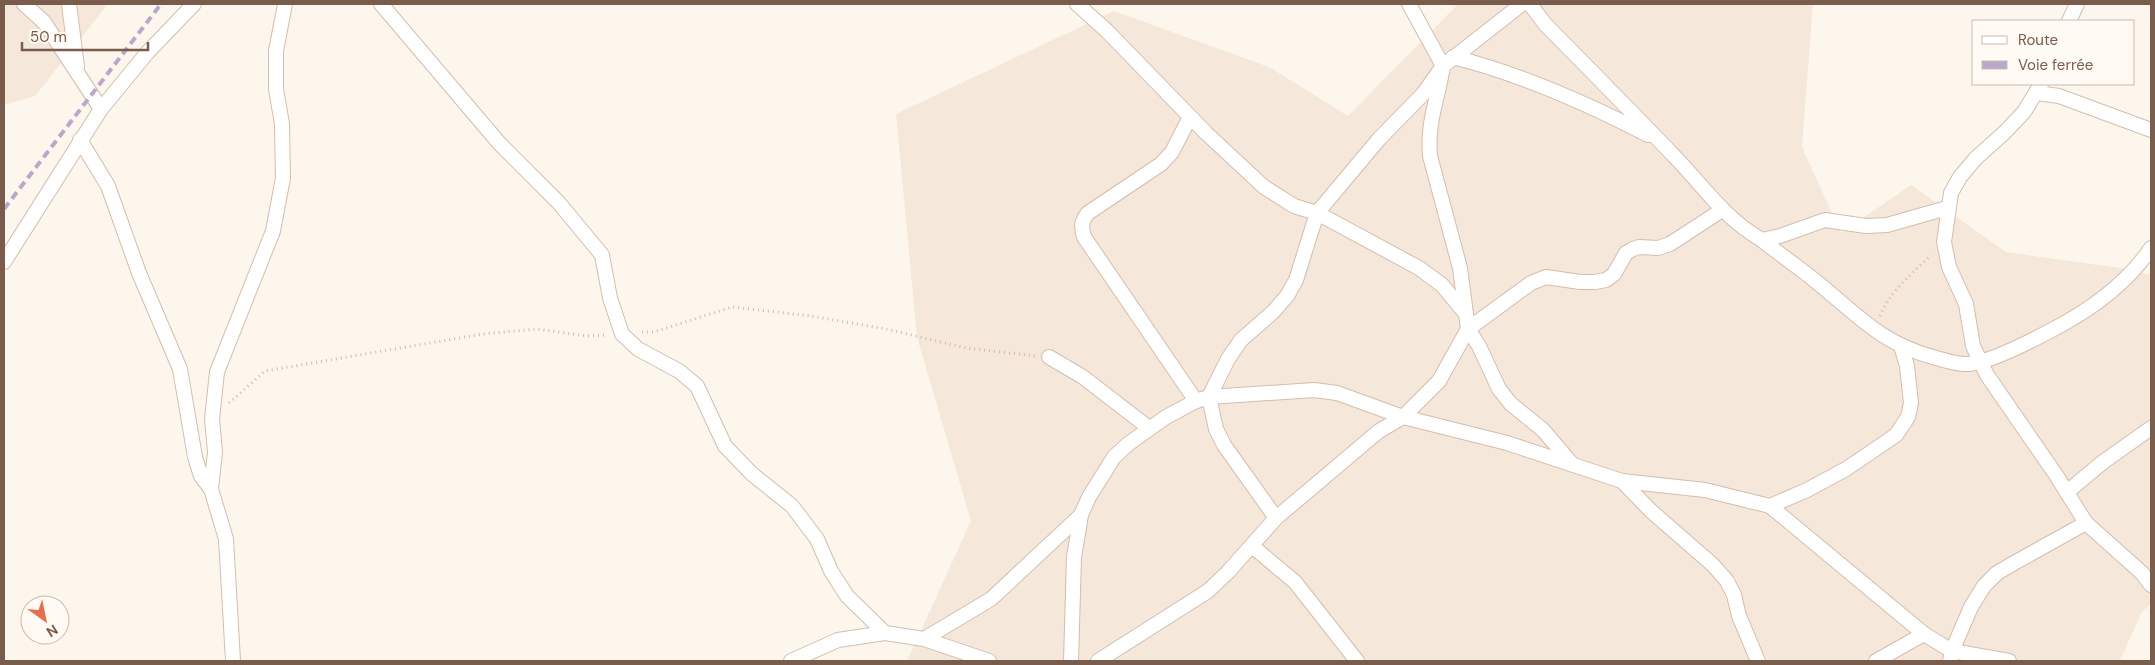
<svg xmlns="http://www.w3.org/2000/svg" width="2155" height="665" viewBox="0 0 2155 665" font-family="'DM Sans',sans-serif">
  <rect width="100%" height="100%" fill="#fdf6ec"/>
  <g fill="#f5e8da">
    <path d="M4 4H108L35 96 4 105Z"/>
    <path d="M1458 4H1813L1802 147 1841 233 1911 185 2006 252 2127 269 2151 275V603L2141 613 2120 661H907L971 521 917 337 896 114 1114 11 1269 67 1348 116Z"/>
  </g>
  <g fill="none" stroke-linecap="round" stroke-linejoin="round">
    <defs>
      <g id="street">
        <path d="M24 4 44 22 101 109"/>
        <path d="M69 4 77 67"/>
        <path d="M381 4 499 143 559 203 602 255 610 298 622 334 638 349 679 371 697 386 725 446 752 474 792 506 817 539 831 571 847 596 885 633"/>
        <path d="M1077 4 1107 31 1206 133 1264 187 1294 206 1317 213 1419 268 1442 285 1466 314"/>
        <path d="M1522 4 1443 66C1438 99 1427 121 1430 156L1460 268 1468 329 1479 346 1499 389 1511 404 1543 430 1572 464"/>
        <path d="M1530 4 1545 24C1588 68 1632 112 1675 157 1705 188 1724 218 1762 240L1780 236 1825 220 1866 226 1887 225 1947 208"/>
        <path d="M2069 21 2077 4"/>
        <path d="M1453 57C1521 74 1586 103 1648 135"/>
        <path d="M2041 84 2024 112 2004 133 1976 158 1960 177 1951 193 1944 242 1949 267 1966 304 1973 346 1987 375 2056 475 2086 523 2142 573 2151 585"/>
        <path d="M2037 93 2059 96 2151 130"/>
        <path d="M1190 117 1172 152 1161 164 1088 213C1081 221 1081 227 1084 237L1196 401"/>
        <path d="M80 140 108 186 139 273 180 369 195 457 201 476 211 489"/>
        <path d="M1762 240C1779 254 1797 266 1813 279 1857 314 1879 343 1936 358 1947 361 1958 365 1969 364 1989 362 2031 341 2050 331 2089 311 2126 285 2151 248"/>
        <path d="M4 262 101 109 147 53 194 4"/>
        <path d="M1049 357 1083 377 1149 428"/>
        <path d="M1622 481 1651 511 1713 565 1727 581 1734 595 1739 616 1758 661"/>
        <path d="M2067 492 2103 462 2151 428"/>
        <path d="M1770 506 1924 634 1952 651 2009 661"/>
        <path d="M1276 518 1224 445 1216 429 1209 397 1228 359 1241 340 1273 312 1287 296 1296 280 1317 213 1379 139 1423 94 1443 66 1409 4"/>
        <path d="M1252 546 1295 582 1357 661"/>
        <path d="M924 639 991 599 1081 515"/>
        <path d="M233 661 226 539 211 489 215 452 212 419 217 372 273 231 283 178 282 124 276 89V51L285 4"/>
        <path d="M791 661 838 640 885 633 924 639 989 661"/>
        <path d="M1071 661 1074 557 1081 515 1089 497 1114 457 1128 444 1166 417 1196 401 1209 397 1314 390 1337 393 1403 417 1439 381 1468 329 1531 283 1546 277 1580 282H1595L1606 280 1614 274 1626 253 1633 249 1639 247 1658 248 1670 244 1722 210"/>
        <path d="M1098 661 1208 591 1228 572 1276 518 1379 431 1403 417 1507 443 1622 481 1705 490 1770 506 1807 490 1846 469 1896 435 1908 417 1911 403 1907 366 1901 346"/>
        <path d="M1876 661 1924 634"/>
        <path d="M1950 661 1952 651 1971 607 1984 586 1997 573 2014 563 2086 523"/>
      </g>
    </defs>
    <use href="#street" stroke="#d1beb0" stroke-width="16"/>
    <g stroke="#d9b8a5" stroke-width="3" stroke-dasharray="1 4" stroke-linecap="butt">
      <path d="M1880 316C1889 292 1913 273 1931 255"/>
      <path d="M642 332H654L732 307 811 316 886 329 966 348 1036 356"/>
      <path d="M229 403 265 371 483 334 537 329 587 336 606 335"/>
    </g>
    <use href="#street" stroke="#fff" stroke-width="14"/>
    <path stroke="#b9a8c9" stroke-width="4" stroke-dasharray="8 5" stroke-linecap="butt" d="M4 209 161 4"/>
  </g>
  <rect width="2155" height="665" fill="none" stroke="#7a5c4d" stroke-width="10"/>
  <rect x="1972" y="20" width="162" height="65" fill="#fffaf3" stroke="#cabbb1"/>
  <rect x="1982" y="36" width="25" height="8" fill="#ffffff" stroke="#cabbb1"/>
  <text x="2018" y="45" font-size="15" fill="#7a5c4d">Route</text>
  <rect x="1982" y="61" width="25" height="8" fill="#b9a8c9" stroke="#cabbb1"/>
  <text x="2018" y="70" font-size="15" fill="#7a5c4d">Voie ferrée</text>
  <g transform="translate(45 620) rotate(147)"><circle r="24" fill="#fffaf3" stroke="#cabbb1"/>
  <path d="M0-4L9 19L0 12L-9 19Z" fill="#e76f51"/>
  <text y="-8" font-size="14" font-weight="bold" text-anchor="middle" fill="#7a5c4d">N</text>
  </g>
  <path d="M22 42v8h126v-8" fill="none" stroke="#7a5c4d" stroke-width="2.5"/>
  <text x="30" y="42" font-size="15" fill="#7a5c4d" stroke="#fffaf3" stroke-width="4" paint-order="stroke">50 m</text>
</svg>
